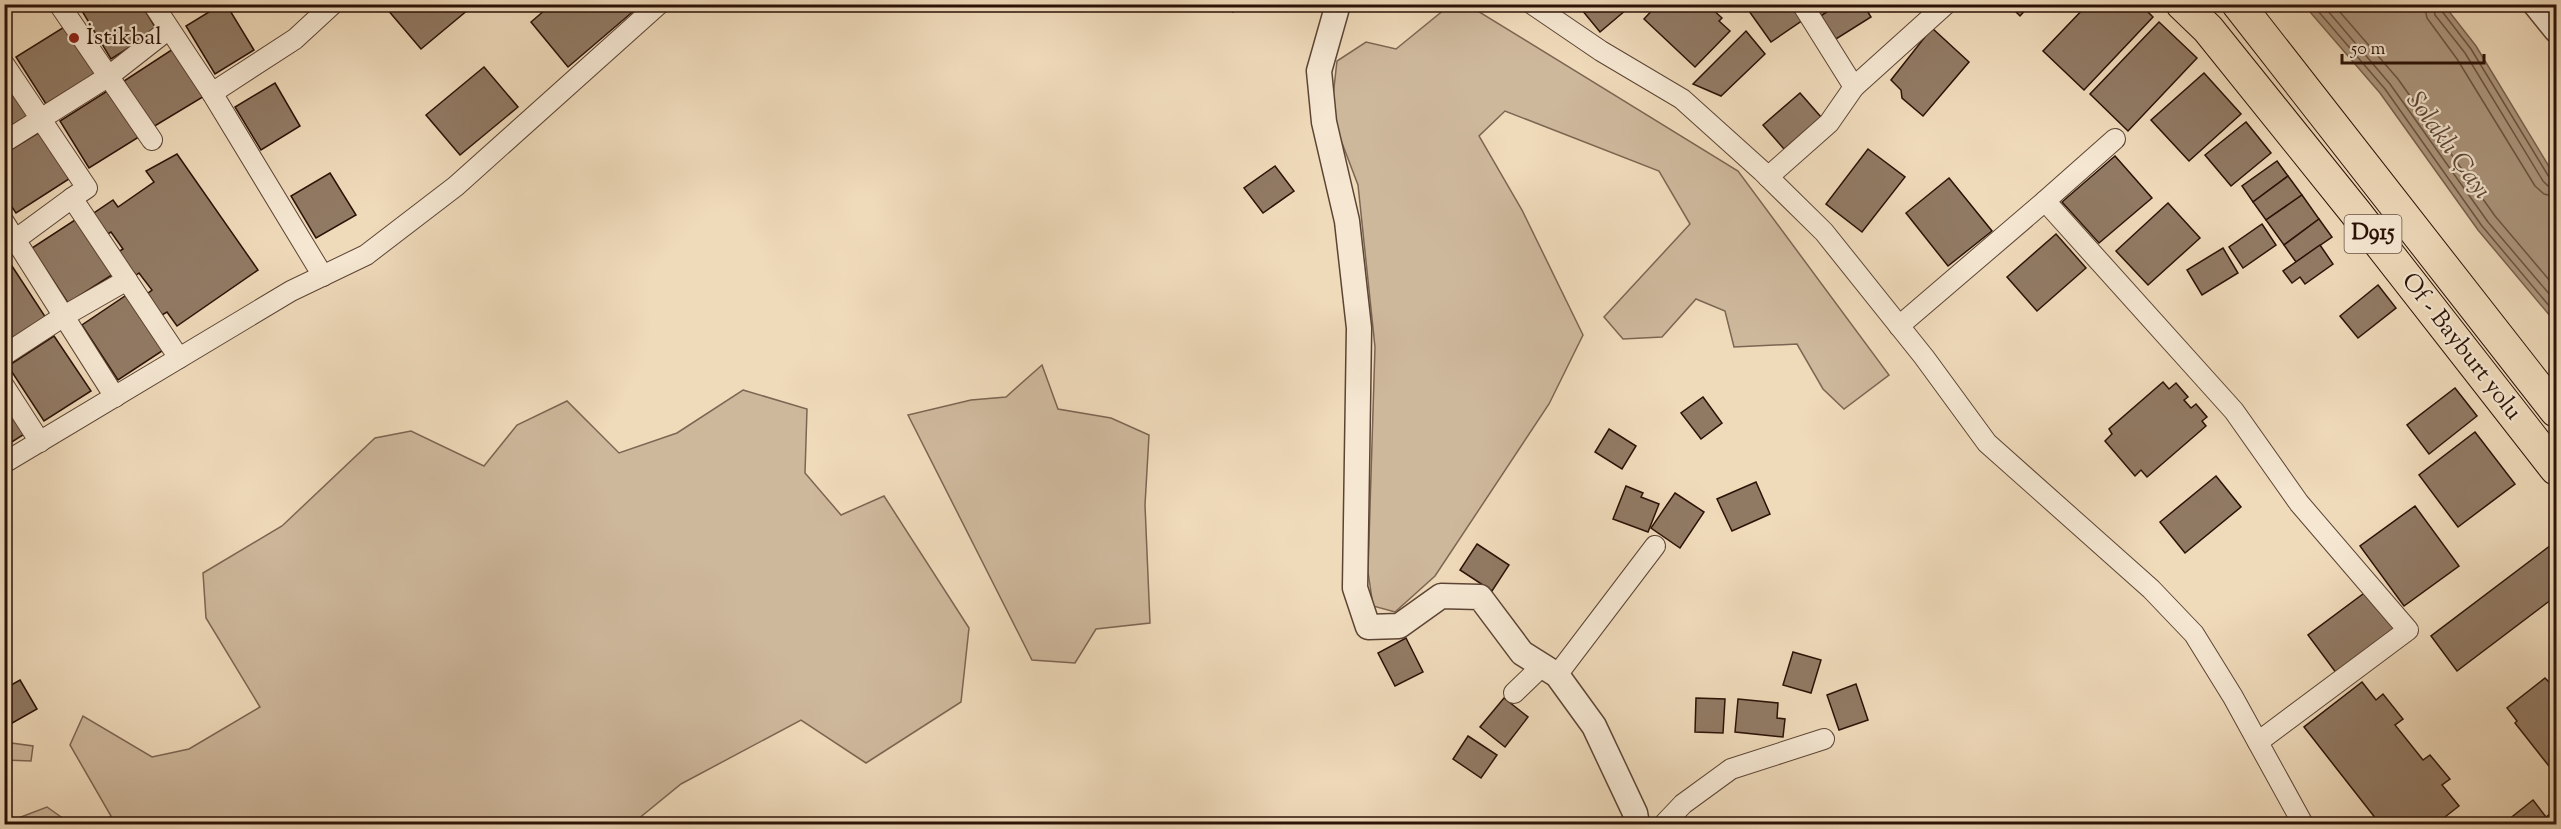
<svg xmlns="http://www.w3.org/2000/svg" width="2561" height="829" viewBox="0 0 2561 829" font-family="'Sorts Mill Goudy',serif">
  <rect width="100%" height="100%" fill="#efdaba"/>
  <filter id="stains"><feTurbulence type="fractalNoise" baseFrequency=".00333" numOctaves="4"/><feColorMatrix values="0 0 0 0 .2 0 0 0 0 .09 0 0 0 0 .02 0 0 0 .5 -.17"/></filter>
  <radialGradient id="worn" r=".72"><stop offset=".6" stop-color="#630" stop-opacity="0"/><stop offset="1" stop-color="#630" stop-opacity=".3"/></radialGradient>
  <g fill="#ceb89c" stroke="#7c6552" stroke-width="1.5">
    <path d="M1450 5H1468L1738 171 1889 375 1844 409 1823 389 1797 344 1734 347 1725 311 1696 299 1662 337 1623 339 1604 317 1690 224 1659 171 1505 111 1479 136 1522 210 1583 335 1549 404 1435 576 1395 612 1373 606 1368 572 1375 347 1358 185 1331 114 1337 61 1366 42 1396 49Z"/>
    <path d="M1042 365 1058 409 1111 418 1149 435 1145 505 1150 623 1096 629 1075 663 1032 660 908 415 971 400 1006 397Z"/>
    <path d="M743 390 807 409 805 473 841 515 884 496 969 628 961 702 866 763 801 720 681 784 632 824H105L111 816 70 745 83 716 152 757 189 749 260 707 206 618 203 573 282 526 375 438 411 431 484 466 517 425 567 401 619 453 677 433Z"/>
    <path d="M4 742 33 746 31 761 5 760Z"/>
    <path d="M47 807 71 824H5V823Z"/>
  </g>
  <path fill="#ac967d" stroke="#78614e" stroke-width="1.5" d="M2304 5H2444L2476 46 2556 178V323L2478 230 2380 93Z"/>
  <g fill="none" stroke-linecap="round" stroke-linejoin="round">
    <g stroke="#6c5442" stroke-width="1.5">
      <path d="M2312 4 2385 89 2482 226 2556 314"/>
      <path d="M2322 4 2390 84 2488 222 2556 302"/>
      <path d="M2333 4 2398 79 2495 216 2556 288"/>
      <path d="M2424 4 2427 18 2457 59 2535 186 2544 194 2556 197"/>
      <path d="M2433 4 2435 15 2465 53 2543 181 2548 186 2556 188"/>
      <path d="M2440 4 2441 10 2471 49 2549 177 2556 180"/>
    </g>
  </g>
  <g fill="#917a64" stroke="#2b1207" stroke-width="1.5">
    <path d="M93 4H141L157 30 111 59 82 11Z"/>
    <path d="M222 4H226L254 50 215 74 186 26Z"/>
    <path d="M392 4H475L421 49 387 9Z"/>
    <path d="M552 4H632L636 9 568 67 531 22Z"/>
    <path d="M1221 4H1238L1233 12Z"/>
    <path d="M1577 4H1633L1600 32Z"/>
    <path d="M1665 4H1712L1710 7 1722 18 1719 21 1730 31 1695 67 1644 19 1657 5 1661 9Z"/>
    <path d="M1744 4H1792L1803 20 1771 42Z"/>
    <path d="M1815 4H1839L1821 16Z"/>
    <path d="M1839 4H1863L1871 17 1836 39 1821 16Z"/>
    <path d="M2008 4H2031L2020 16Z"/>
    <path d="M2088 4H2140L2153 17 2084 90 2043 51Z"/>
    <path d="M2159 22 2197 58 2128 131 2090 94Z"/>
    <path d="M69 24 99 71 46 104 16 57Z"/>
    <path d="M1932 28 1969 62 1923 116 1902 98 1901 90 1891 80Z"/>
    <path d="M1746 31 1765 54 1721 96 1693 84Z"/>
    <path d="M176 47 206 95 153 127 124 81Z"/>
    <path d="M484 67 518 107 460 155 426 115Z"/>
    <path d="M2204 73 2241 114 2189 161 2151 120Z"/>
    <path d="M4 74 32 118 4 136Z"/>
    <path d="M275 83 300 126 261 150 235 107Z"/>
    <path d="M112 88 142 135 89 168 60 121Z"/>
    <path d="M1800 93 1821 117 1784 149 1763 125Z"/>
    <path d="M2246 122 2271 153 2231 186 2205 155Z"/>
    <path d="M43 130 72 177 16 213 4 195V154Z"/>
    <path d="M1868 149 1905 177 1862 232 1826 204Z"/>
    <path d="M177 154 258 270 177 326 167 312 162 315 147 294 152 290 139 273 135 276 118 252 123 249 111 232 106 235 91 215 113 200 118 207 154 182 146 171Z"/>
    <path d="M2115 156 2152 198 2099 243 2062 202Z"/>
    <path d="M2277 161 2288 176 2253 202 2242 186Z"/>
    <path d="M1275 166 1294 191 1263 213 1244 188Z"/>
    <path d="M330 173 356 215 316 238 291 196Z"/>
    <path d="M2288 176 2302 195 2266 220 2253 202Z"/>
    <path d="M1949 178 1992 231 1948 266 1906 213Z"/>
    <path d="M2302 195 2319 219 2284 245 2266 220Z"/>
    <path d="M2168 203 2200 238 2148 285 2116 251Z"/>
    <path d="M78 218 115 273 68 303 32 248Z"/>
    <path d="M2319 219 2332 237 2296 262 2284 245Z"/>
    <path d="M2262 224 2276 245 2243 268 2229 247Z"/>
    <path d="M2056 234 2086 268 2037 311 2007 277Z"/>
    <path d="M2320 245 2333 264 2305 284 2300 277 2292 283 2283 271Z"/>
    <path d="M2223 248 2238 273 2202 295 2187 270Z"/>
    <path d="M10 263 46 318 4 346V266Z"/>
    <path d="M2378 285 2396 308 2358 338 2340 316Z"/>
    <path d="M128 294 165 349 118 380 82 325Z"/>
    <path d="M54 336 91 391 44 421 8 366Z"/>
    <path d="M2163 382 2169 389 2176 383 2188 397 2184 400 2191 408 2196 404 2207 417 2202 421 2206 426 2147 477 2141 470 2135 476 2105 441 2112 434 2109 429Z"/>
    <path d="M2455 388 2477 416 2429 454 2407 425Z"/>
    <path d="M1703 397 1722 423 1701 439 1681 413Z"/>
    <path d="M4 401 26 433 4 447Z"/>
    <path d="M1609 429 1636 446 1622 469 1595 452Z"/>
    <path d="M2475 432 2515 484 2458 527 2419 475Z"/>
    <path d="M2216 476 2241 507 2185 553 2160 522Z"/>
    <path d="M1756 482 1770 514 1732 531 1717 499Z"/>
    <path d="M1626 486 1643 493 1641 497 1659 504 1648 532 1613 519Z"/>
    <path d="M1675 493 1704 512 1680 548 1651 528Z"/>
    <path d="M2415 506 2459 566 2404 606 2360 546Z"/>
    <path d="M2555 542 2556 596 2457 671 2431 636Z"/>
    <path d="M1477 544 1509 565 1492 591 1460 570Z"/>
    <path d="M2367 591 2396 630 2337 674 2308 635Z"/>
    <path d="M1406 638 1423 672 1395 686 1378 653Z"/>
    <path d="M1793 652 1821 660 1811 693 1783 685Z"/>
    <path d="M2545 678 2556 689V775L2515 723 2517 721 2507 708Z"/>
    <path d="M20 680 37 709 7 726 4 721V689Z"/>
    <path d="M2362 682 2376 700 2383 694 2403 719 2395 725 2423 760 2430 755 2450 779 2442 785 2459 806 2436 824H2380L2304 727Z"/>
    <path d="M1856 684 1868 720 1839 730 1827 695Z"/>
    <path d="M1504 698 1528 717 1505 747 1480 727Z"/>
    <path d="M1696 698 1725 699 1723 733 1695 732Z"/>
    <path d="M1738 699 1778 703 1777 718 1785 719 1783 737 1735 732Z"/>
    <path d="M1468 736 1497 755 1481 778 1453 759Z"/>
    <path d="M2533 800 2546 817 2556 809V824H2503Z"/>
  </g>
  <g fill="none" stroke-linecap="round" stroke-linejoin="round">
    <defs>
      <g id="minor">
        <path d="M59 4 152 140"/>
        <path d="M153 4 212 93 323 276"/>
        <path d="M1532 4 1601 51 1682 99 1762 171 1824 232 1924 357 1987 443 2151 589 2194 634 2233 697 2303 824"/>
        <path d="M1802 4 1854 87"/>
        <path d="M4 64 87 188 72 198"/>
        <path d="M212 93 295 39 333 4"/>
        <path d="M4 142 109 76 169 29"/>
        <path d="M1768 177 1829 123 1854 87 1946 4"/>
        <path d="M2045 201 2115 139"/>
        <path d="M4 222 115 397"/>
        <path d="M4 248 72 198 179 358"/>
        <path d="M1899 326 2045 201 2234 411 2299 503 2408 630 2258 742"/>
        <path d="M4 355 64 316 127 280"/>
        <path d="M4 386 40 442"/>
        <path d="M4 463 291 291 366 255 456 186 659 4"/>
        <path d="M1557 675 1655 546"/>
        <path d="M1514 693 1542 666"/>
        <path d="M1664 824 1683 804 1731 769 1824 739"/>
      </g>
      <g id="tertiary">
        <path d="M1338 4 1319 71 1324 122 1347 221 1359 328 1355 588 1368 627 1399 626 1441 596 1480 597 1522 653 1557 675 1594 726 1635 813 1637 824"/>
        <path d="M2535 4 2556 30"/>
      </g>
      <g id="trunk">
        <path d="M2182 4 2208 29 2356 213 2556 469"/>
        <path d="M2238 4 2556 411"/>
      </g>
    </defs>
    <use href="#minor" stroke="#5c4434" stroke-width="22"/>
    <use href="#tertiary" stroke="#5c4434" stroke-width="27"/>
    <use href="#trunk" stroke="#2b1207" stroke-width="34"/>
    <path stroke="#2b1207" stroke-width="4" stroke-dasharray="4.5 3" stroke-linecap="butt" d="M370 824 372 819"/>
    <use href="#minor" stroke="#f5e7d2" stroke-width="20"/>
    <use href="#tertiary" stroke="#f5e7d2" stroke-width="24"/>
    <use href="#trunk" stroke="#efdaba" stroke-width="32"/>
  </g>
  <circle fill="#8f2418" stroke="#f5e7d2" stroke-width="2" cx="74" cy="38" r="6"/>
  <g text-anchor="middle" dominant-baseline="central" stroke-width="4.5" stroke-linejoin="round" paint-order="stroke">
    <rect fill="#f5e7d2" stroke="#685244" stroke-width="1.5" x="2344.5" y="215" width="57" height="38" rx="4.5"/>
    <g font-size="22" font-weight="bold" fill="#2b1207">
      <text x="2373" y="234">D915</text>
    </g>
    <g font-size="24" fill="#2b1207" stroke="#f5e7d2" text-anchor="start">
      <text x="86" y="38">İstikbal</text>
    </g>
    <g font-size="24" fill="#2b1207" stroke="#f5e7d2">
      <text transform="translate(2461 347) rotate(52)">Of - Bayburt yolu</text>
    </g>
    <g font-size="26" font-style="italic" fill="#5f4736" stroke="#f5e7d2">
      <text transform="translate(2448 146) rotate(54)">Solaklı Çayı</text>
    </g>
  </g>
  <rect width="2561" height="829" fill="none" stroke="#efdaba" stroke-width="24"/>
  <rect x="6" y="6" width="2549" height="817" fill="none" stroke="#2b1207" stroke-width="3"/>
  <rect x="12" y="12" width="2537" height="805" fill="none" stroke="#2b1207" stroke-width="1.5"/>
  <path d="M2342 54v9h142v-9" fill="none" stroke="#2b1207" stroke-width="3"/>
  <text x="2351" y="54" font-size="18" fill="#2b1207" stroke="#f5e7d2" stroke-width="4.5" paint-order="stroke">50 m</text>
  <rect width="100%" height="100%" filter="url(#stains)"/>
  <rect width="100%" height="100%" fill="url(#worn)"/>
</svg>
